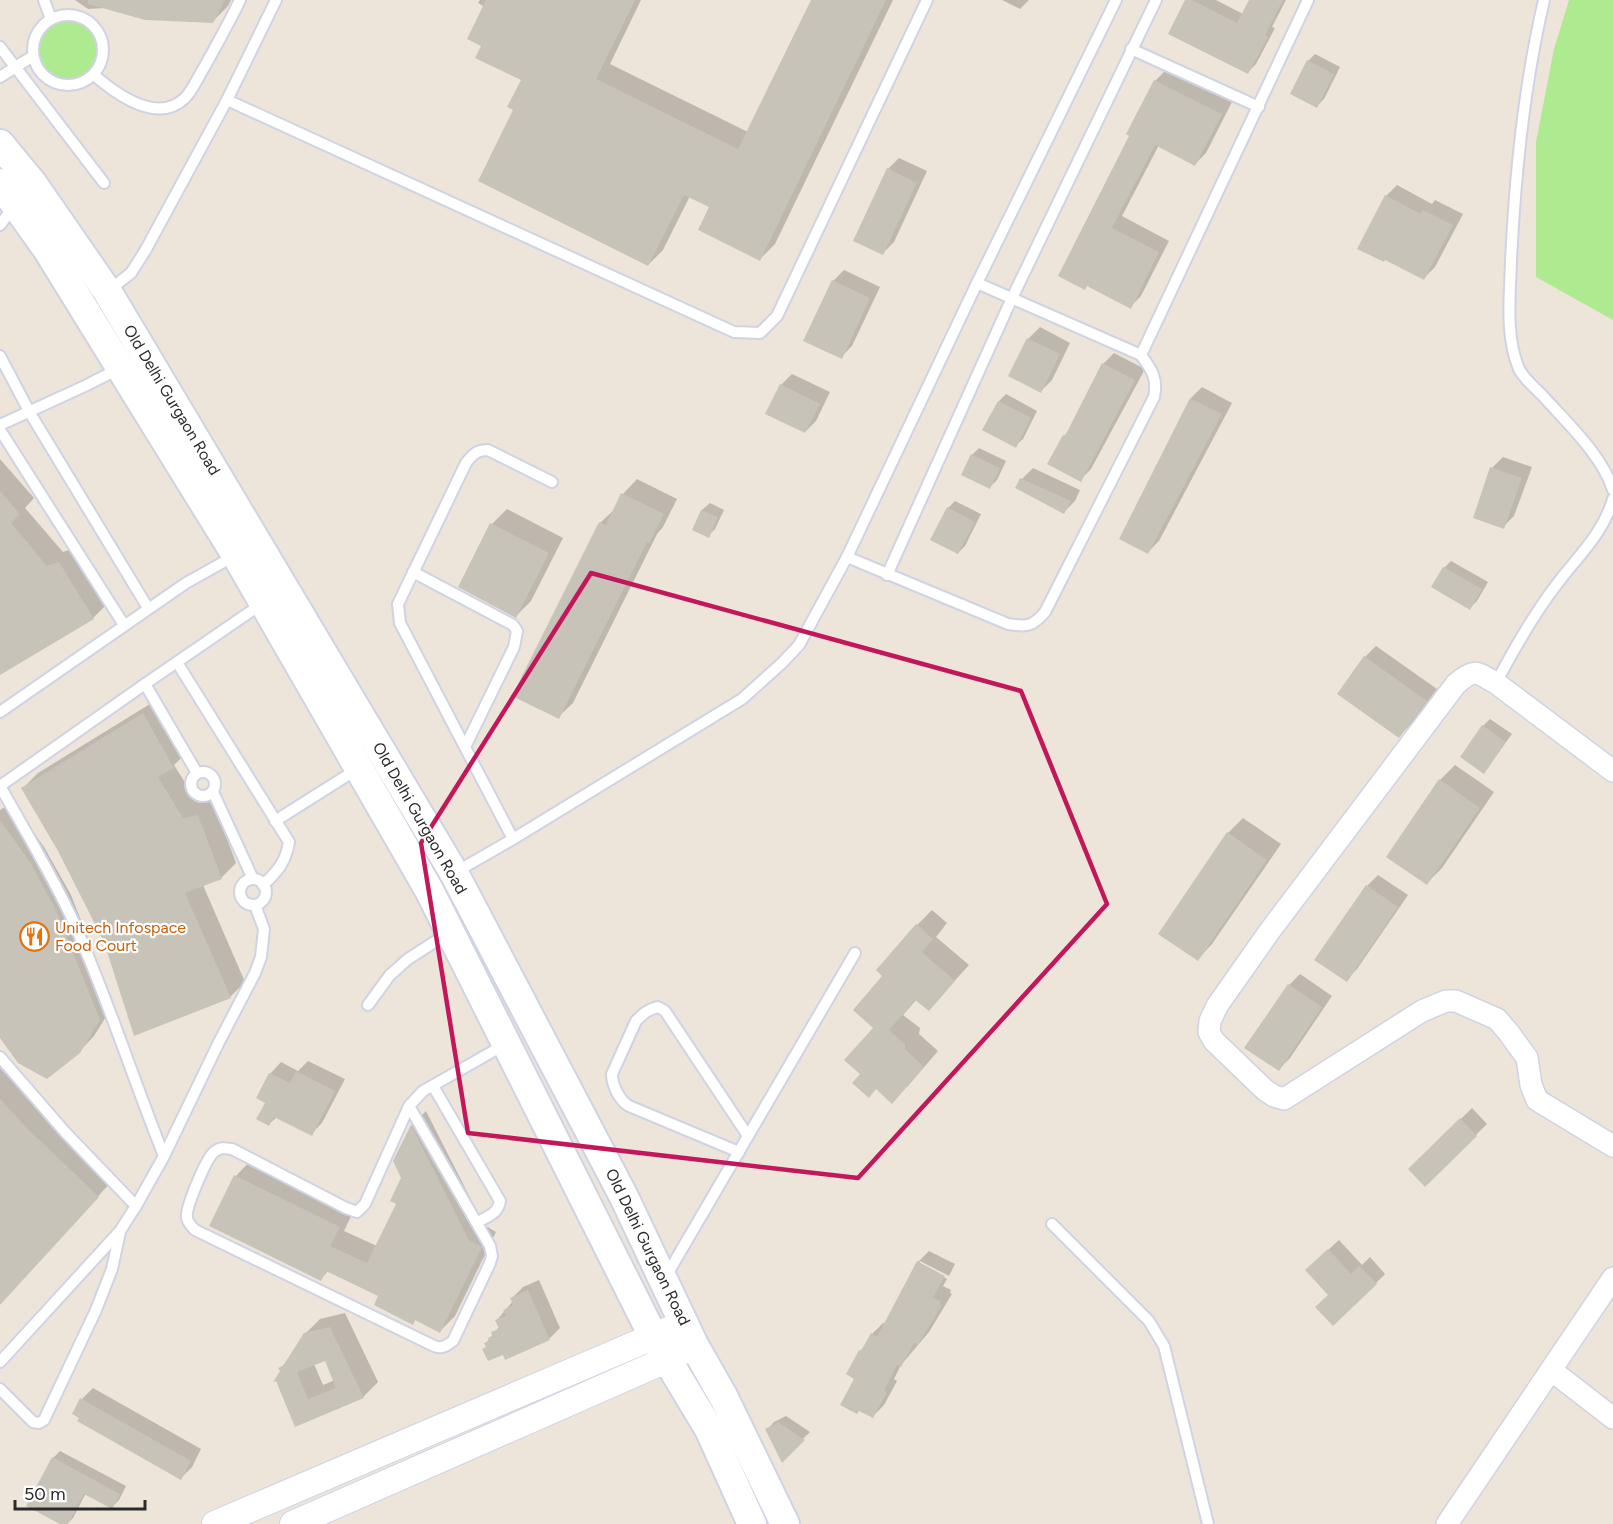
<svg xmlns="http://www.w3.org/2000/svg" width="1613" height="1524" viewBox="0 0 1613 1524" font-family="Figtree,sans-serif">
  <rect width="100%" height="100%" fill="#ede5da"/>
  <g fill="#aeea90">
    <path d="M1569 0H1613V320L1536 277V142L1554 49Z"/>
    <circle cx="67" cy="50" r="32"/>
  </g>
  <g fill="#0003" fill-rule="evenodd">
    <path d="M75 0H231L228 6 213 21 106 8 88 9Z"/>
    <path d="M480 0H641L610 64 748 132 813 0H893L775 244 760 259 711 206 690 196 663 250 648 265 515 109 523 80 483 45 485 7 478 3Z"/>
    <path d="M1002 0H1029L1020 9Z"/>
    <path d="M1187 0H1216L1243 14 1250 0H1286L1272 27 1275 28 1256 64 1248 72Z"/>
    <path d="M1315 54 1340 67 1324 99 1317 106 1308 61Z"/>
    <path d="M1166 70 1232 102 1206 153 1195 164 1159 145 1122 216 1169 241 1141 296 1130 307 1088 285 1085 288 1131 135 1155 81Z"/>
    <path d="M899 158 927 171 894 242 883 253 888 169Z"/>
    <path d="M1397 185 1432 204 1435 200 1463 214 1435 267 1424 278 1386 196Z"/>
    <path d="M844 270 880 287 852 346 841 357 833 281Z"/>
    <path d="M1040 327 1070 343 1052 380 1041 391 1010 376 1029 338Z"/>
    <path d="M1114 353 1145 369 1091 469 1080 480 1064 436 1070 430 1103 364Z"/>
    <path d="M792 374 830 392 816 421 805 432 781 385Z"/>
    <path d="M1202 387 1232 403 1159 541 1148 552 1121 539 1191 398Z"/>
    <path d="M1006 394 1037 411 1023 439 1015 446 984 429 999 401Z"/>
    <path d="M979 448 1006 461 997 480 990 487 972 455Z"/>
    <path d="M1503 457 1532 467 1514 516 1503 527 1492 468Z"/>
    <path d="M0 459 34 498 25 508 63 552 74 548 108 603 93 618 0 673Z"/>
    <path d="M1033 468 1080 490 1075 501 1064 512 1017 487 1022 479Z"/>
    <path d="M637 479 677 499 663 527 657 534 573 703 558 717 600 523 615 509 623 494Z"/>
    <path d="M955 501 981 514 965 546 958 553 932 539 948 508Z"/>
    <path d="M710 503 724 510 715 529 708 536 694 530 702 510Z"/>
    <path d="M507 509 563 538 531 601 516 616 492 524Z"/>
    <path d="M1451 561 1488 582 1477 601 1470 608 1444 568Z"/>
    <path d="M1376 646 1437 689 1410 725 1399 736 1365 657Z"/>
    <path d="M158 699 188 751 174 765 198 803 213 801 236 863 221 878 203 885 245 982 230 997 105 941 59 850 23 788 38 773Z"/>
    <path d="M1490 719 1512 734 1484 772 1483 726Z"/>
    <path d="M1455 765 1494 792 1442 868 1427 883 1440 780Z"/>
    <path d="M13 803 44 847 71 895 114 1004 94 1036 79 1052 0 1036V810Z"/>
    <path d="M1243 818 1281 844 1212 944 1198 959 1228 833Z"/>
    <path d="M1378 875 1408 895 1357 969 1346 980 1316 960 1367 886Z"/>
    <path d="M932 910 947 923 936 937 969 965 929 1009 917 999 903 1015 920 1028 919 1034 938 1051 907 1087 862 1073 875 1028 884 976 917 925Z"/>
    <path d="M1300 974 1332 996 1290 1058 1279 1069 1247 1047 1289 985Z"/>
    <path d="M308 1061 345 1079 322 1123 311 1134 277 1117 269 1124 267 1102 258 1097 270 1074 281 1062 298 1071Z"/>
    <path d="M0 1068 43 1114 112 1181 0 1304Z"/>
    <path d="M1472 1108 1487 1124 1425 1185 1410 1169Z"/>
    <path d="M426 1111 484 1225 496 1232 455 1316 440 1331 416 1319 413 1323 380 1295 329 1270 321 1279 236 1176 250 1161 353 1212 344 1231 377 1246 398 1203 403 1178 394 1161 412 1125Z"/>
    <path d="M1339 1240 1362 1265 1370 1257 1385 1274 1376 1283 1330 1295 1316 1261Z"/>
    <path d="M929 1251 955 1264 949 1276 920 1261V1264L947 1279 943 1286 951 1290 950 1293 952 1294 929 1332 901 1365 894 1379 897 1381 884 1405 873 1416 856 1378 860 1351 867 1344 872 1334 883 1323 885 1324 918 1262Z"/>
    <path d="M539 1280 560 1328 549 1339 504 1353 487 1346 486 1343 500 1326 497 1320 513 1301 512 1298 523 1287Z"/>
    <path d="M345 1313 378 1382 363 1397 296 1425 280 1368 289 1360 305 1334 320 1319ZM326 1359 335 1380 323 1385 314 1364Z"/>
    <path d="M93 1388 201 1449 192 1467 181 1478 82 1399Z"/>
    <path d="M786 1416 810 1432 782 1460 767 1430 774 1422Z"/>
    <path d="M60 1451 126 1486 119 1500 112 1507 86 1493 73 1518 67 1524H63L53 1458Z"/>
  </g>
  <g fill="#c8c3b9" fill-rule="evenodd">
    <path d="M88 0H225L213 23 145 20 88 4Z"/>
    <path d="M486 0H635L596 79 738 149 811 0H886L760 261 698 230 709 207 684 195 648 266 478 181 513 110 507 107 521 80 475 58 481 46 467 39Z"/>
    <path d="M1185 0H1192L1237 23 1249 0H1283L1265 35 1268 37 1248 74 1168 34Z"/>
    <path d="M1307 60 1334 74 1317 108 1290 94Z"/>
    <path d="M1154 80 1222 114 1195 166 1155 145 1112 228 1159 252 1131 309 1087 286 1085 290 1058 276 1129 136 1126 134Z"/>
    <path d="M887 168 917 183 883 255 853 241Z"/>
    <path d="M1385 195 1421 214 1423 210 1453 225 1424 280 1385 260 1384 262 1357 249Z"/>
    <path d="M832 280 870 298 842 359 803 341Z"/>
    <path d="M1027 338 1060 354 1041 393 1008 376Z"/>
    <path d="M1102 363 1135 380 1081 482 1047 464 1063 435 1065 436Z"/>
    <path d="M780 384 820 404 805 433 765 414Z"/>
    <path d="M1190 398 1222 414 1148 554 1119 539Z"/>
    <path d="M998 401 1031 418 1016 448 982 430Z"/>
    <path d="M971 454 1000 468 990 489 961 475Z"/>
    <path d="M1490 467 1522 478 1504 529 1473 518Z"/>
    <path d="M1020 478 1071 501 1064 514 1015 488Z"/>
    <path d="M0 491 20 514 11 523 47 566 59 562 94 619 0 675Z"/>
    <path d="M621 493 664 514 649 544 647 542 559 719 512 696 599 522 606 525Z"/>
    <path d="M947 507 975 522 958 554 930 540Z"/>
    <path d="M701 510 718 517 709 538 692 530Z"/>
    <path d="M490 523 549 553 516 618 458 587Z"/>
    <path d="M1443 567 1482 589 1470 610 1431 587Z"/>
    <path d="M1364 656 1427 701 1399 738 1337 694Z"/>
    <path d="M143 713 174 768 158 777 183 818 198 815 222 879 185 893 231 998 134 1036 104 942 58 851 21 788Z"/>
    <path d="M1482 725 1506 742 1484 774 1460 757Z"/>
    <path d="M1439 779 1480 808 1427 885 1386 857Z"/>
    <path d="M0 820 30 862 56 910 100 1020 80 1053 47 1079 18 1063 0 1038Z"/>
    <path d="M1227 832 1267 860 1198 961 1158 934Z"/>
    <path d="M1366 885 1398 907 1347 982 1314 960Z"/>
    <path d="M916 924 933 939 922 952 955 981 929 1011 915 1000 889 1030 905 1044V1049L924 1067 892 1104 876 1089 869 1098 852 1083 860 1074 844 1060 873 1028 853 1010 882 976 876 970Z"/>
    <path d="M1288 984 1322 1007 1279 1071 1244 1048Z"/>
    <path d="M296 1071 335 1091 312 1136 274 1117 269 1126 256 1119 265 1103 256 1098 269 1073 290 1083Z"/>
    <path d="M0 1099 28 1129 99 1197 0 1305Z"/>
    <path d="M1460 1118 1477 1136 1425 1187 1408 1169Z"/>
    <path d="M411 1125 469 1240 482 1247 440 1333 415 1320 413 1325 374 1305 378 1296 326 1271 321 1281 209 1226 234 1175 340 1227 330 1246 367 1263 396 1204 390 1201 401 1178 393 1161Z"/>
    <path d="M1328 1249 1351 1274 1359 1266 1377 1284 1333 1326 1315 1307 1328 1295 1305 1270Z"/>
    <path d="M917 1261 945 1276 933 1298 941 1301 940 1304 942 1305 918 1345 914 1343 901 1367 897 1365 884 1390 887 1392 873 1418 859 1411 857 1414 840 1405 854 1379 846 1374 859 1350 861 1351 871 1333 877 1337Z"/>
    <path d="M528 1290 550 1340 505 1360 503 1355 488 1361 482 1349 486 1347 484 1343 489 1341 488 1338 492 1336 491 1332 499 1329 495 1320 506 1316 503 1310 513 1305 510 1298Z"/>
    <path d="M330 1327 364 1398 295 1427 276 1381 273 1382 280 1371 278 1368 283 1366 304 1333ZM325 1361 336 1388 308 1399 297 1372Z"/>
    <path d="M80 1398 191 1461 181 1480 77 1421 79 1418 72 1414Z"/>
    <path d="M778 1422 805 1440 782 1463 765 1429Z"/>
    <path d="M52 1457 120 1494 112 1509 84 1494 68 1524H60L26 1506Z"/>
  </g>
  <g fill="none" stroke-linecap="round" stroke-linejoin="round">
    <defs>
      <g id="service">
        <path d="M44 0 51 19"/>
        <path d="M1544 0C1524 85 1515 174 1511 261 1510 296 1505 336 1519 369 1524 379 1535 388 1543 396 1567 423 1602 455 1613 490"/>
        <circle cx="68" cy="50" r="35"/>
        <path d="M0 47 104 183"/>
        <path d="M1131 49 1259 107"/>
        <path d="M94 75C116 94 157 125 185 98 193 90 199 75 205 66 217 44 229 23 240 0"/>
        <path d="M0 77 33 56"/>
        <path d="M227 100 734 332 760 333 777 316 927 0"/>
        <path d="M0 225 14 206"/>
        <path d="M108 291 131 273 145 251 227 100 276 0"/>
        <path d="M1141 355 1308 0"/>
        <path d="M0 356 30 413 148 608"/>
        <path d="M0 425 87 385 120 368"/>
        <path d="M0 430 124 625"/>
        <path d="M847 557 1008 624C1027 627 1032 627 1045 612L1154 397C1158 379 1152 370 1141 355L977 283"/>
        <path d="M413 572 513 625 517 631 514 647 465 747"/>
        <path d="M887 575 1012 298 1156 0"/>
        <path d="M178 664 289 842C286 862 277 872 263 885"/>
        <path d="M1496 683C1514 649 1533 615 1557 584 1578 556 1603 534 1613 499"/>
        <path d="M0 712 186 583 236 555"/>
        <circle cx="203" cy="784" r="12"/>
        <path d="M197 773 145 684 263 603"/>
        <path d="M0 786C25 831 53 876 74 923 108 999 133 1079 164 1156"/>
        <path d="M0 786 145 684"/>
        <path d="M213 792 253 879"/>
        <path d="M275 821 359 768"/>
        <path d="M513 839 400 623 398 604 466 463C473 454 477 450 488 450L552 482"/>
        <path d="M454 873 513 839 742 699 782 663 799 645 847 557 977 283 1116 0"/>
        <circle cx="253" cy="892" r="13"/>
        <path d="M368 1005 390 975 408 959 450 932"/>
        <path d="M0 1057 65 1132 136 1206"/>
        <path d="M433 1086 500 1201C498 1214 488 1216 478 1222"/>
        <path d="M409 1106 490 1246 492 1256 490 1263 453 1341C446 1346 442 1349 434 1346L195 1230C191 1226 188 1223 187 1218 185 1208 206 1159 214 1152 220 1147 225 1148 232 1149L346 1208 357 1212 365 1204 409 1106 423 1091 504 1045"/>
        <path d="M739 1152 629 1106C619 1100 612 1085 612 1074L636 1021C643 1014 648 1009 658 1007L665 1011 748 1136"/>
        <path d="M1052 1224 1149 1321 1164 1346 1208 1524"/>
        <path d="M665 1278 855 953"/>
        <path d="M0 1362 120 1231 136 1206 164 1156 219 1042 255 973 261 957 264 929 255 905"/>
        <path d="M0 1389 33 1422 39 1423 44 1420 96 1310 112 1269 120 1232"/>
      </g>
      <g id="minor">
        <path d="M1613 771 1496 683C1476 672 1475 668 1456 684L1269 932 1217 1006 1210 1021 1209 1032 1214 1041 1265 1090 1274 1096 1284 1099 1422 1011 1446 1001H1456L1497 1019 1509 1033 1527 1058 1531 1085 1537 1100 1613 1146"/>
        <path d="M1551 1370 1613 1418"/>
        <path d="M1447 1524 1613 1278"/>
      </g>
      <g id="tertiary">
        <path d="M215 1524 685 1323"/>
        <path d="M293 1524 666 1360 694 1345"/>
      </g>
      <g id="secondary">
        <path d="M0 144 33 184 107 291 454 873 624 1197 694 1345 724 1398 785 1524"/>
        <path d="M0 183 47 249 236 555 429 890 653 1336 709 1429 752 1524"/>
      </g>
    </defs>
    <use href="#service" stroke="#cfd3e4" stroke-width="14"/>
    <use href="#minor" stroke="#cfd3e4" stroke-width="24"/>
    <use href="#tertiary" stroke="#cfd3e4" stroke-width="28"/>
    <use href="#secondary" stroke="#cfd3e4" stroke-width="32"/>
    <use href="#service" stroke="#fff" stroke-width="10"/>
    <use href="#minor" stroke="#fff" stroke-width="21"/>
    <use href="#tertiary" stroke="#fff" stroke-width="26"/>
    <use href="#secondary" stroke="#fff" stroke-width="28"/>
  </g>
  <path fill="none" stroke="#c2185b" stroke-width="4.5" stroke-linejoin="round" d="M591 573 1021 691 1107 904 858 1178 468 1133 421 843Z"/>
  <defs>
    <symbol id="restaurant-ring" viewBox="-11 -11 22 22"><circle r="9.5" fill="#fff" stroke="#e8710a" stroke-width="1.5"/><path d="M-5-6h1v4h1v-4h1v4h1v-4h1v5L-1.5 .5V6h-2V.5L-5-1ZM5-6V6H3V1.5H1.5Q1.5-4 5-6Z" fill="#e8710a"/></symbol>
  </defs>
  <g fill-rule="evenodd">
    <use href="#restaurant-ring" x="18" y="920" width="33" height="33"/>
  </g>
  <g text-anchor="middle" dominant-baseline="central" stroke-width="4.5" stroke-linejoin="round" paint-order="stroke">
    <g font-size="16" fill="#2a2a2a" stroke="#fff">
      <text transform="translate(172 400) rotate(59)">Old Delhi Gurgaon Road</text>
      <text transform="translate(420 818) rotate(60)">Old Delhi Gurgaon Road</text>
      <text transform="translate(648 1247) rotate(64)">Old Delhi Gurgaon Road</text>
    </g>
    <g font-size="16" fill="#c56008" stroke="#fff" text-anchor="start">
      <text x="55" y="927">Unitech Infospace<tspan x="55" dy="18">Food Court</tspan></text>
    </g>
  </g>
  <path d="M15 1500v9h130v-9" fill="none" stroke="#2a2a2a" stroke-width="3"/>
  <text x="24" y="1500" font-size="18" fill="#2a2a2a" stroke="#ffffff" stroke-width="4.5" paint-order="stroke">50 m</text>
</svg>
